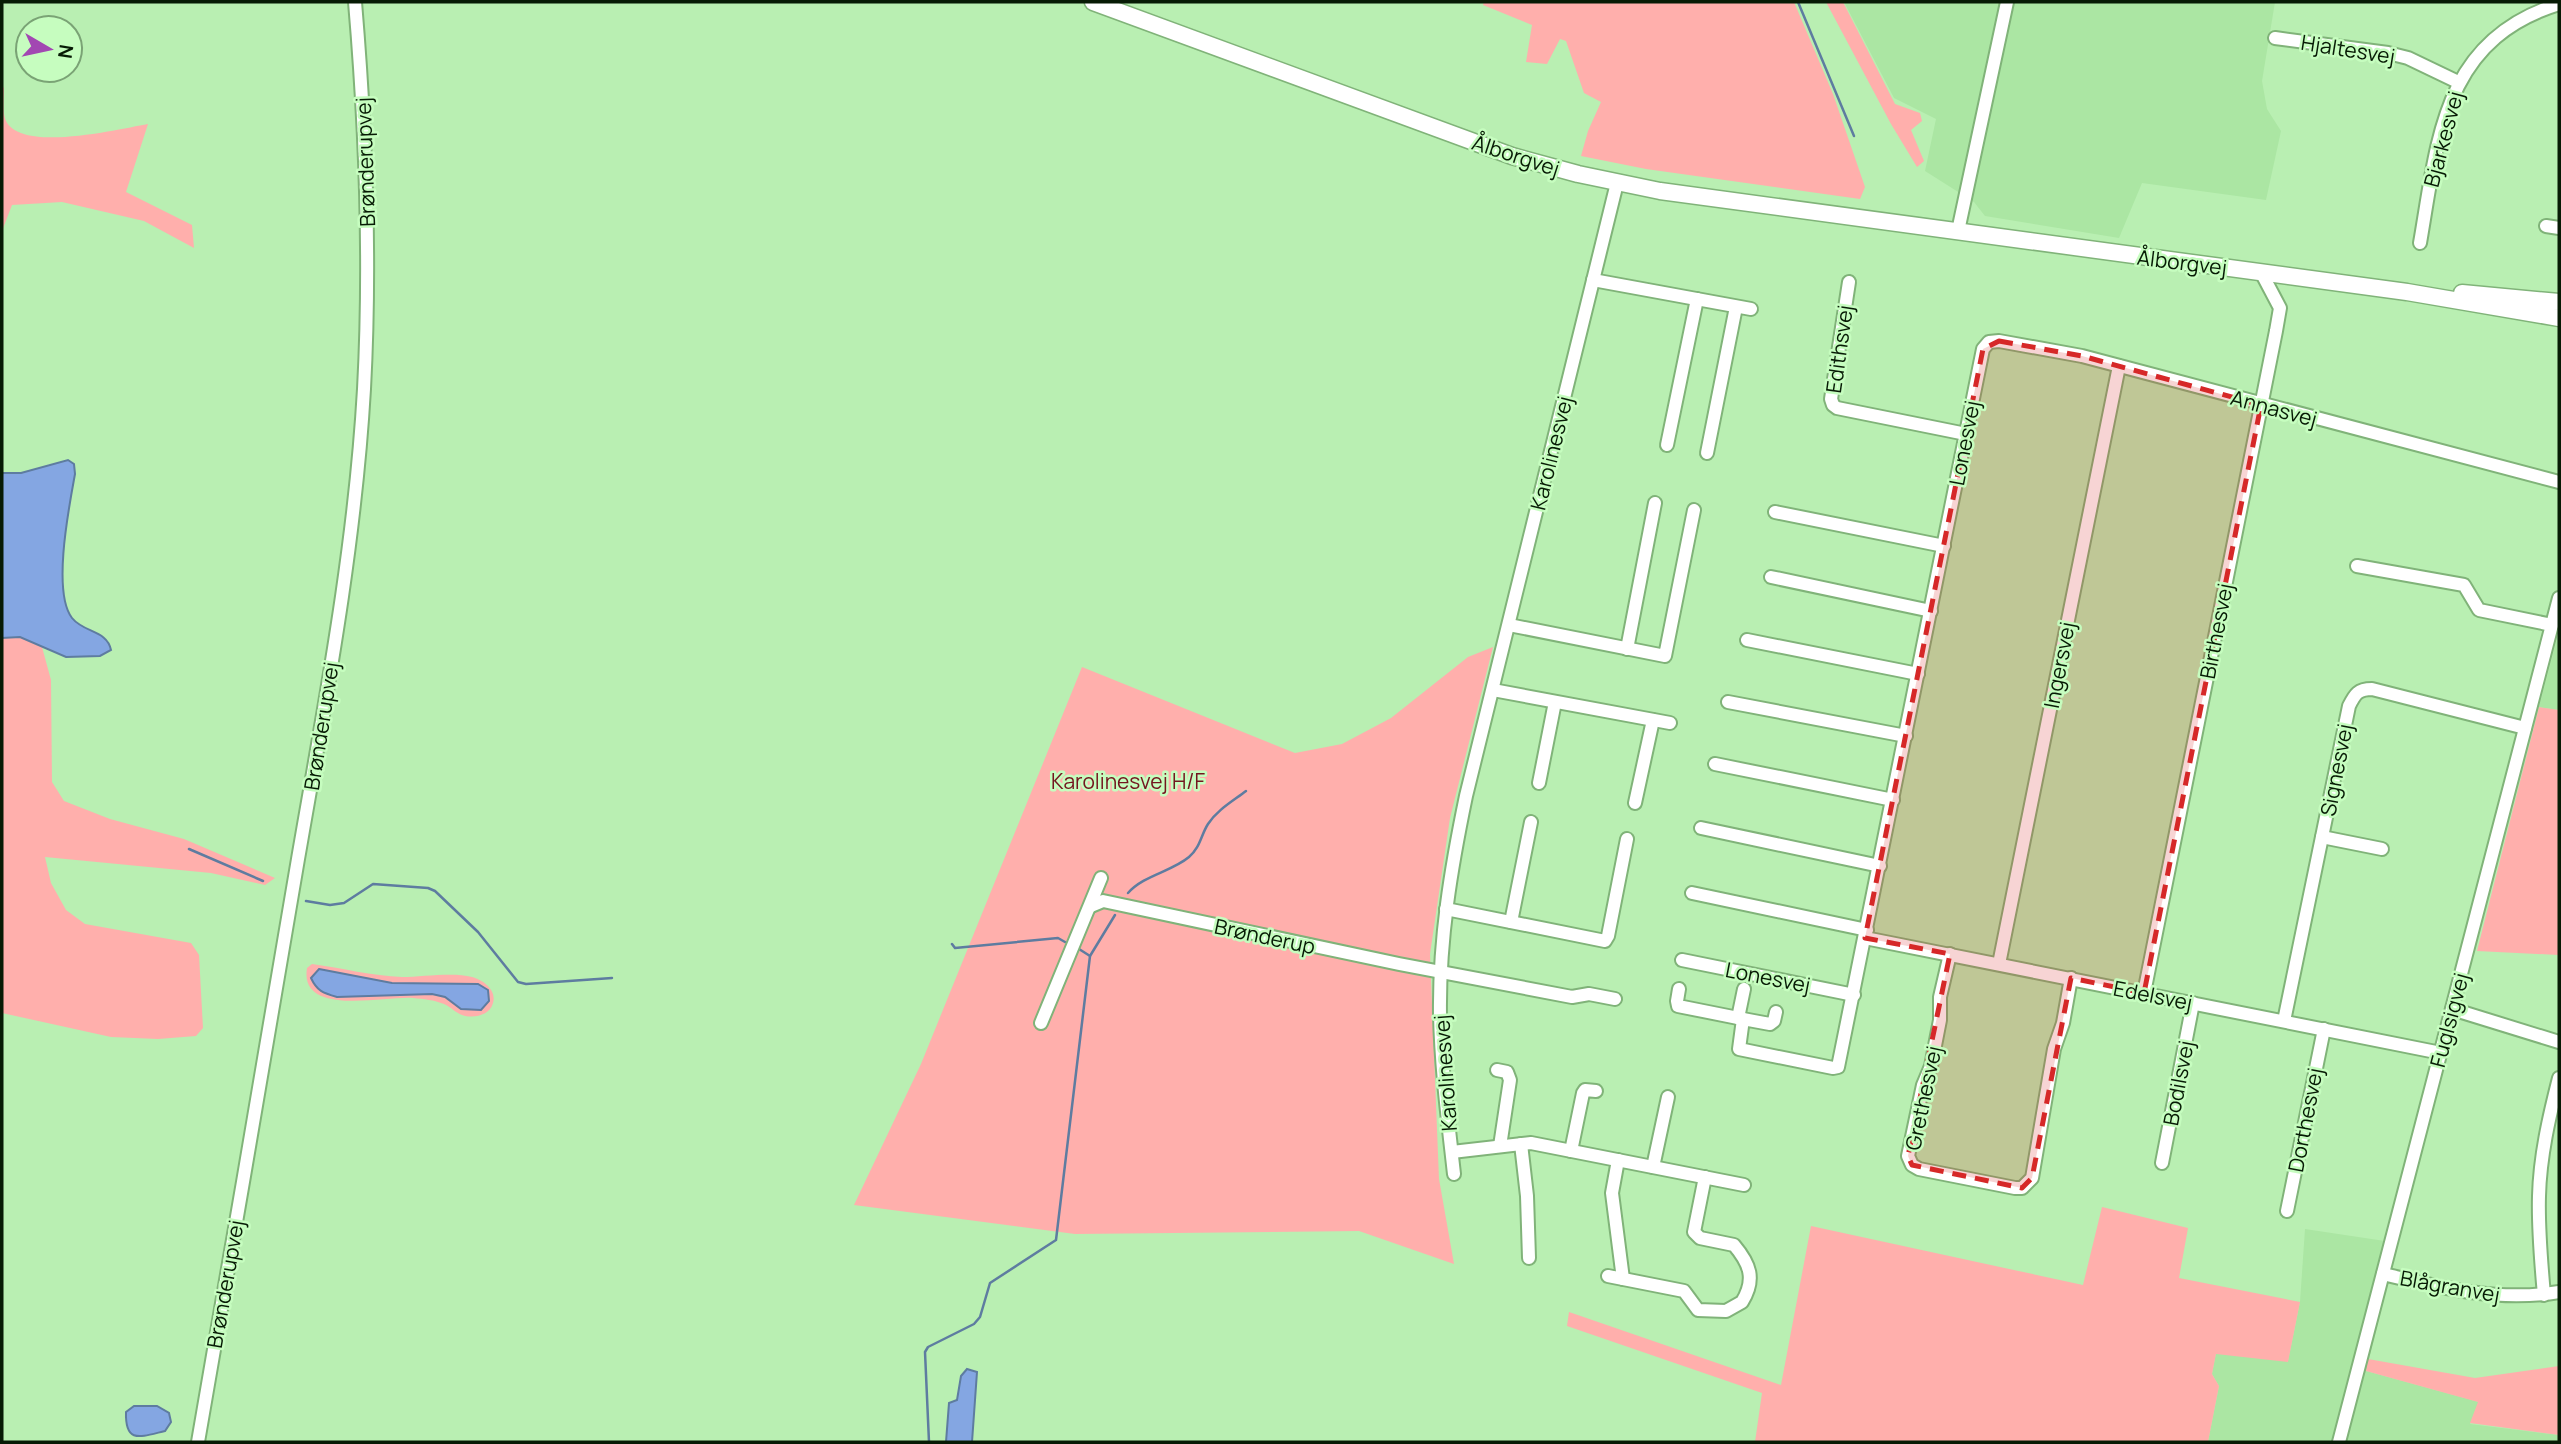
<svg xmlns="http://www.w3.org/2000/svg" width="2561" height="1444" viewBox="0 0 2561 1444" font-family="Manrope,sans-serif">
  <rect width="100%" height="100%" fill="#b9efb2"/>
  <g fill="#abe6a3">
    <path d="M1844 2H2275L2262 81 2267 109 2281 131 2266 200 2142 183 2119 238 1985 216 1974 202 1925 171 1936 119 1894 98Z"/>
    <path d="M2559 631V710L2539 707Z"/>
    <path d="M2305 1229 2398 1243 2366 1371 2479 1402 2470 1424 2559 1435V1442H2208L2219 1386 2212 1374 2216 1353 2288 1361 2300 1302Z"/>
  </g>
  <g fill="#ffafac">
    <path d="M1484 2H1794L1833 94 1865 187 1860 199 1646 169 1581 156 1588 131 1601 102 1584 93 1566 41 1560 39 1547 64 1526 62 1532 25 1483 5Z"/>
    <path d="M1826 2H1843L1895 104 1920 113 1922 121 1911 130 1924 161 1917 167 1891 124Z"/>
    <path d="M2 86 4 88C4 98 2 113 6 121 22 153 119 129 148 124L126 192 192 225 194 248 144 221 62 202 12 205 2 231Z"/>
    <path d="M20 637 42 647 51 680 52 782 64 801 110 819 184 839 275 878 265 885 211 873 45 857 51 883 66 910 85 924 191 943 199 955 203 1028 196 1036 158 1039 111 1037 2 1013V638Z"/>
    <path d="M1493 647 1450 818 1430 954 1439 1179 1454 1264 1359 1231 1075 1234 854 1205 921 1064 1082 667 1295 753 1342 744 1391 718 1468 657Z"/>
    <path d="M2539 707 2559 710V955L2477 951Z"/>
    <path d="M312 964C342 968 372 976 402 977 422 977 453 972 472 977 483 980 497 990 493 1003 490 1015 474 1019 462 1015 456 1013 451 1007 444 1004 434 1000 424 999 413 998 384 996 299 1017 307 968Z"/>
    <path d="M2102 1207 2188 1228 2179 1278 2300 1302 2288 1362 2216 1354 2212 1374 2219 1386 2208 1442H1755L1762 1393 1567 1326 1569 1312 1781 1385 1811 1226 2083 1285Z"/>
    <path d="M2368 1359 2475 1378 2559 1366V1435L2470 1423 2478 1402 2366 1371Z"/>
  </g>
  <g fill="#84a6e2" stroke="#5e7ca0" stroke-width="2">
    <path d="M68 460 74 464 75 474C69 507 52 592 72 618 84 633 107 630 111 650L100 656 66 657 20 637 2 638V473H21Z"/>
    <path d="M319 969 392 983 478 984 488 990 489 1001 481 1010 461 1009 445 997 432 994 337 997C323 993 317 991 311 978Z"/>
    <path d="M967 1369 977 1372 972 1442H946L949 1403 957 1400 961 1376Z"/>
    <path d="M134 1406H157L169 1413 171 1422 165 1431C140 1437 125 1444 126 1412Z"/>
  </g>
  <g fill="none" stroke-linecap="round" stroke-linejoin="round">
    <g stroke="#5e7ca0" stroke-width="2.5">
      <path d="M1798 2 1854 136"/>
      <path d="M189 849 263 881"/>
      <path d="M1128 893C1144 875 1171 872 1189 857 1200 848 1201 835 1208 824 1217 810 1233 801 1246 791"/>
      <path d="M306 901 330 905 344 903 373 884 428 888 435 891 478 932 518 982 526 984 612 978"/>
      <path d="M952 944 955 948 1058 938 1065 942"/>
      <path d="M1079 949 1090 956"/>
      <path d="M929 1442 925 1352 928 1347 974 1324 980 1317 990 1283 1056 1240 1090 956 1115 915"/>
    </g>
    <defs>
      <g id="minor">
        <path d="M2275 38 2388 53 2408 58 2458 82"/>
        <path d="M2546 226 2559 228"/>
        <path d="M1958 231 2007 2"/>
        <path d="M2420 243C2438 140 2442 40 2559 4"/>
        <path d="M1593 280 1751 309"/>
        <path d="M1849 282 1831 399 1833 405 1837 408 1966 434"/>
        <path d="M1667 445 1697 299"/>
        <path d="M1707 453 1736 307"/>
        <path d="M1775 512 1944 546"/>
        <path d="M2357 566 2464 585 2479 610 2552 625"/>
        <path d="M1771 577 1931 611"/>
        <path d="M1509 625 1665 656 1694 510"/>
        <path d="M1747 640 1918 674"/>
        <path d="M1627 649 1655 503"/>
        <path d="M1493 690 1670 723"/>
        <path d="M1728 702 1906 736"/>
        <path d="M1715 764 1893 800"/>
        <path d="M1539 783 1555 702"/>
        <path d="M1635 803 1653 720"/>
        <path d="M1701 828 1880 866"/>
        <path d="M2322 837 2382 849"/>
        <path d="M1692 893 1867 930"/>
        <path d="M1091 906 1103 901 1399 964 1572 997 1589 994 1615 999"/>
        <path d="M1446 909 1605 941 1608 936 1627 839"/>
        <path d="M1511 922 1531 822"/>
        <path d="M1865 938 2441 1053"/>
        <path d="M1950 954 1940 997V1020L1931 1066 1923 1085 1908 1156 1912 1165 1919 1169 2015 1188H2022L2032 1178 2054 1049 2063 1023 2071 978"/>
        <path d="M1682 960 1854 995"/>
        <path d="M1999 964 2119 366"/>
        <path d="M1679 989 1677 1001 1678 1006 1743 1019"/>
        <path d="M2144 993 2276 331 2280 308 2261 272"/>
        <path d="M2452 1009 2559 1042"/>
        <path d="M1776 1012 1774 1021 1770 1024 1743 1019 1739 1049 1833 1068 1838 1067 1983 349 1989 342 1999 341 2082 356 2559 482"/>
        <path d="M1738 1018 1744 989"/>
        <path d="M2284 1021 2349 706C2355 694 2358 689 2372 689L2525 728"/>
        <path d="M1041 1023 1101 878"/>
        <path d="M1497 1070 1507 1072 1510 1080 1500 1146"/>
        <path d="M1521 1144 1527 1196 1529 1258"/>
        <path d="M1571 1151 1583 1093 1585 1090 1596 1091"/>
        <path d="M1452 1152 1531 1143 1744 1185"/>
        <path d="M1618 1160 1612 1193 1623 1279"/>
        <path d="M2162 1163 2193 1003"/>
        <path d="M1653 1167 1668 1097"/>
        <path d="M1454 1174C1448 1120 1441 1067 1440 1014 1439 940 1451 868 1466 796L1617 183"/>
        <path d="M2287 1211 2324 1029"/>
        <path d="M2383 1274C2442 1288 2498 1302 2559 1292"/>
        <path d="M1608 1276 1684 1291 1698 1310 1726 1311 1742 1302C1756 1279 1750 1264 1734 1245L1700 1238 1694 1232 1705 1177"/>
        <path d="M2544 1295C2541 1262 2538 1229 2539 1196 2540 1156 2549 1117 2559 1078"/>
        <path d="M198 1442C232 1248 265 1053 298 859 325 703 355 547 364 389 371 259 366 131 355 2"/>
        <path d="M2339 1442 2559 598"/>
      </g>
      <g id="major">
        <path d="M1093 2 1512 156 1578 174 1660 191 2407 292 2559 318"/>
        <path d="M2462 293 2559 302"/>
      </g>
    </defs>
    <use href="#minor" stroke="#80b379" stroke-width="16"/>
    <use href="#major" stroke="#80b379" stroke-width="19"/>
    <use href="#minor" stroke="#fff" stroke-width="12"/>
    <use href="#major" stroke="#fff" stroke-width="16"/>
  </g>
  <path fill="#d62828" fill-opacity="0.2" stroke="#d62828" stroke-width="5" stroke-dasharray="14 9" stroke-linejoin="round" d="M1999 341 2082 356 2261 405 2144 993 2071 978 2032 1178 2022 1188 1912 1165 1908 1156 1950 954 1865 938 1983 349Z"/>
  <g text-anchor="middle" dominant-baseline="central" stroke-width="5" stroke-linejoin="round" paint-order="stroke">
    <g font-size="21" fill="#071b05" stroke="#c6fdbf">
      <text transform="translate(2348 49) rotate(9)">Hjaltesvej</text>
      <text transform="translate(2443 139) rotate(-75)">Bjarkesvej</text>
      <text transform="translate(1516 155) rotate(18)">Ålborgvej</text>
      <text transform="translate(365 162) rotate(-92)">Brønderupvej</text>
      <text transform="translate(2182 262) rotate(7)">Ålborgvej</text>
      <text transform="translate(1839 349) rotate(-82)">Edithsvej</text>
      <text transform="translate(2274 408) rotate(15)">Annasvej</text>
      <text transform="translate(1964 443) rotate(-79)">Lonesvej</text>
      <text transform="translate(1551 453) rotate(-76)">Karolinesvej</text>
      <text transform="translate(2216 631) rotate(-79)">Birthesvej</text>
      <text transform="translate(2059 665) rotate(-79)">Ingersvej</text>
      <text transform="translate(321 726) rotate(-81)">Brønderupvej</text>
      <text transform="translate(2336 770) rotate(-79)">Signesvej</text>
      <text transform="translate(1265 936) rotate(12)">Brønderup</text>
      <text transform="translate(1768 977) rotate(11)">Lonesvej</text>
      <text transform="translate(2153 995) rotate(11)">Edelsvej</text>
      <text transform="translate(2449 1020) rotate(-75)">Fuglsigvej</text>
      <text transform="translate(1445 1073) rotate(-94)">Karolinesvej</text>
      <text transform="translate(2178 1083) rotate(-79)">Bodilsvej</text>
      <text transform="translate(1923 1098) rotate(-78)">Grethesvej</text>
      <text transform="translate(2305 1120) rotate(-79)">Dorthesvej</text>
      <text transform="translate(225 1284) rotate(-80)">Brønderupvej</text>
      <text transform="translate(2450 1286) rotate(10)">Blågranvej</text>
    </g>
    <g font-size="21" fill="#73161f" stroke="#c6fdbf">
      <text x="1128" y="781">Karolinesvej H/F</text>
    </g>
  </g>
  <rect width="2561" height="1444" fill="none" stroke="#071b05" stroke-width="7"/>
  <g transform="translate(49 49) rotate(99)"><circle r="33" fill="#c6fdbf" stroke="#7aa375" stroke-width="2"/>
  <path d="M0-5L12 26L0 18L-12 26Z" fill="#a247b2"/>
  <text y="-10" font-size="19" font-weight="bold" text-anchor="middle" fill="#071b05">N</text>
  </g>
</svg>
